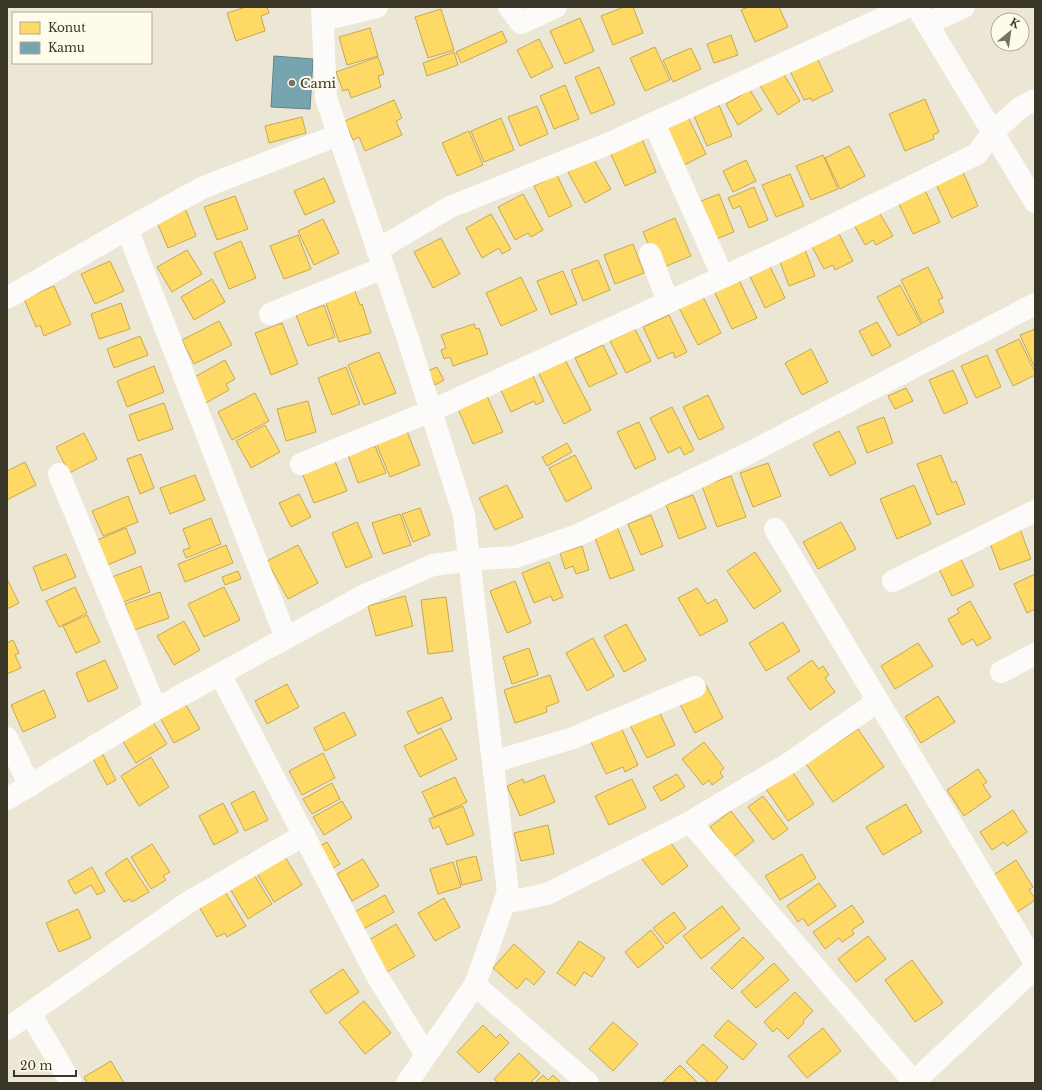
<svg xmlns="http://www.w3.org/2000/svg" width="1042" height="1090" viewBox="0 0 1042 1090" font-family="'Libre Baskerville',serif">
  <rect width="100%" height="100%" fill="#ece7d4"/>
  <g fill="#ffd966" stroke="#c4a853">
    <path d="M246 7H267L269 13 261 16 265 31 236 41 227 13Z"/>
    <path d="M624 7H633L643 33 613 45 601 16Z"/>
    <path d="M748 7H779L788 27 755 42 741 10Z"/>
    <path d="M441 9 454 50 428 58 415 17Z"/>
    <path d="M580 18 594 51 565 64 550 31Z"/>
    <path d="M370 28 378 56 347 65 339 37Z"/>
    <path d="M502 31 507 42 461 63 456 52Z"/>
    <path d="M731 35 738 55 714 63 707 44Z"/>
    <path d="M539 39 553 67 531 78 517 50Z"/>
    <path d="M655 47 670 80 645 91 630 58Z"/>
    <path d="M691 48 701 69 673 82 663 60Z"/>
    <path d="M454 52 458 65 427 76 423 63Z"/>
    <path d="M816 56 833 91 812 101 811 98 804 100 789 69Z"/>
    <path d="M378 57 384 74 378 76 381 87 351 98 348 89 343 91 336 72Z"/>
    <path d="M599 67 615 104 591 114 575 77Z"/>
    <path d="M781 70 800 101 778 115 759 84Z"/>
    <path d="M565 85 579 119 554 129 540 96Z"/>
    <path d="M750 90 762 110 738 125 726 104Z"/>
    <path d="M925 99 939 132 933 135 934 139 905 151 889 114Z"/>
    <path d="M394 100 402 118 396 121 402 135 365 151 359 137 353 140 345 121Z"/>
    <path d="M719 105 732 136 707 146 694 116Z"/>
    <path d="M537 106 548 134 520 146 508 117Z"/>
    <path d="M302 117 306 133 269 143 265 126Z"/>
    <path d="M688 117 706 154 678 168 659 131Z"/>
    <path d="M501 118 514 150 484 162 471 131Z"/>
    <path d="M469 131 483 165 457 176 442 143Z"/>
    <path d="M642 139 656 172 625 186 610 152Z"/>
    <path d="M849 146 865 176 840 189 825 158Z"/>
    <path d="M823 155 838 189 811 200 796 166Z"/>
    <path d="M593 158 611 189 585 203 568 172Z"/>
    <path d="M746 160 756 181 733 192 723 171Z"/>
    <path d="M962 170 978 206 952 218 935 182Z"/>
    <path d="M790 174 804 206 776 217 762 185Z"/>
    <path d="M557 175 572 206 549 217 534 186Z"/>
    <path d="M324 178 335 202 305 215 294 191Z"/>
    <path d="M754 187 768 220 749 228 740 206 733 209 728 198Z"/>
    <path d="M924 188 940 222 913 234 897 200Z"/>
    <path d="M523 194 543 230 531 237 528 233 515 240 498 207Z"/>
    <path d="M719 194 734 232 711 241 696 203Z"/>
    <path d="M235 196 248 229 217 240 204 207Z"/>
    <path d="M876 207 893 236 876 245 873 240 865 245 852 221Z"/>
    <path d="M185 208 196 236 168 248 156 220Z"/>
    <path d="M491 214 511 249 502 254 499 248 482 258 466 228Z"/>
    <path d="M675 218 691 256 659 269 643 232Z"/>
    <path d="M323 219 339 253 314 265 298 231Z"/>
    <path d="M836 228 853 261 835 270 833 265 824 269 809 241Z"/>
    <path d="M298 235 311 269 284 279 270 246Z"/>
    <path d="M441 238 460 274 433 288 414 252Z"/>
    <path d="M241 241 256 278 229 289 214 253Z"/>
    <path d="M633 244 644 273 615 284 604 255Z"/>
    <path d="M803 244 815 276 789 286 777 254Z"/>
    <path d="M187 250 202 274 172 292 157 267Z"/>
    <path d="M598 260 610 290 583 301 571 270Z"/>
    <path d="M767 260 785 298 765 308 747 270Z"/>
    <path d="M110 261 124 291 95 304 81 274Z"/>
    <path d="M928 267 943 298 938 300 944 312 922 323 901 280Z"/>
    <path d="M563 271 577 304 551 315 537 281Z"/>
    <path d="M521 277 537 310 501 326 486 293Z"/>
    <path d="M738 278 757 318 732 329 713 289Z"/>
    <path d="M212 279 225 302 194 320 181 297Z"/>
    <path d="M900 285 921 324 898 336 877 297Z"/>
    <path d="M54 286 71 324 44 336 40 325 36 327 24 299Z"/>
    <path d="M355 291 360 305 362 304 371 333 339 342 325 300Z"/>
    <path d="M701 293 721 333 698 345 679 308Z"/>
    <path d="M121 303 130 329 99 339 91 314Z"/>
    <path d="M324 305 335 337 308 346 296 315Z"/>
    <path d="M669 315 687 352 675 358 673 352 658 359 643 327Z"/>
    <path d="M219 321 232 345 194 364 182 340Z"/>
    <path d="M877 322 891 346 872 356 859 331Z"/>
    <path d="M282 323 298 364 271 375 255 333Z"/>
    <path d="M474 324 476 329 479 328 488 354 453 366 450 357 444 359 441 350 446 348 441 335Z"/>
    <path d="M635 329 651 361 626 373 610 341Z"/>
    <path d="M1035 329V366H1034L1020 335Z"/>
    <path d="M140 336 148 355 114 368 107 349Z"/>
    <path d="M1019 339 1035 372V375L1013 386 996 350Z"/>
    <path d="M603 345 617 374 589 387 575 358Z"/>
    <path d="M811 349 828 382 802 395 785 363Z"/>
    <path d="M379 352 396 393 364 405 348 365Z"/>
    <path d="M562 354 591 410 564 424 536 368Z"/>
    <path d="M987 355 1001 387 976 398 961 366Z"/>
    <path d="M225 360 235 379 226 384 229 390 204 404 191 379Z"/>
    <path d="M154 366 164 392 127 407 117 381Z"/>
    <path d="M346 367 360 404 332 415 318 378Z"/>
    <path d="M437 367 444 380 435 385 428 371Z"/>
    <path d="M530 369 544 401 536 405 534 401 511 412 498 384Z"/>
    <path d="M953 370 968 403 944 414 929 380Z"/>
    <path d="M906 388 913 401 895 409 888 396Z"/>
    <path d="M255 393 269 421 232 440 218 412Z"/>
    <path d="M708 395 724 428 699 440 683 407Z"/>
    <path d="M487 396 503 432 473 444 458 409Z"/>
    <path d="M308 401 316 432 286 441 277 409Z"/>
    <path d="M164 403 173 429 138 441 129 415Z"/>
    <path d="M672 407 694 450 684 455 680 447 668 453 650 418Z"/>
    <path d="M884 417 893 443 867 453 857 427Z"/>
    <path d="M639 422 656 459 635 469 617 432Z"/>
    <path d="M265 425 280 452 251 468 236 441Z"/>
    <path d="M407 431 420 465 390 477 376 443Z"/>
    <path d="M839 431 856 463 830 476 813 444Z"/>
    <path d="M84 433 97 459 69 473 56 447Z"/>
    <path d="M567 443 572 452 547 466 542 457Z"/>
    <path d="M375 446 386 473 358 483 348 455Z"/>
    <path d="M141 454 154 488 140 494 127 459Z"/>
    <path d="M575 455 592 488 566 502 549 468Z"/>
    <path d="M941 455 952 483 956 481 965 504 937 515 917 464Z"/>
    <path d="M333 456 347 491 314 503 302 473Z"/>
    <path d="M25 462 36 485 7 500V471Z"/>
    <path d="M768 463 781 496 753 507 740 473Z"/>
    <path d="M195 475 205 500 170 514 160 488Z"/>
    <path d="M731 476 746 517 717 527 702 486Z"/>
    <path d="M507 485 523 517 495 530 479 498Z"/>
    <path d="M914 485 931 524 897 539 880 499Z"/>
    <path d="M299 494 311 517 291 527 279 503Z"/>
    <path d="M693 495 706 528 679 539 666 505Z"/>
    <path d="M128 496 138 522 103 536 92 511Z"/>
    <path d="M420 508 430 535 413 542 402 514Z"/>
    <path d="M400 514 411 545 383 554 372 523Z"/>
    <path d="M651 515 663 546 641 555 628 524Z"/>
    <path d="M211 518 221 544 186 558 183 550 190 548 183 529Z"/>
    <path d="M357 522 372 557 346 568 332 533Z"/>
    <path d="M841 522 856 549 818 569 803 542Z"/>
    <path d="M1019 526 1031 559 1000 570 988 538Z"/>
    <path d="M617 527 634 570 610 579 594 535Z"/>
    <path d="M126 528 136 553 105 566 95 541Z"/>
    <path d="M226 545 233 563 185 582 178 564Z"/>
    <path d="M298 545 318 583 288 599 267 561Z"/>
    <path d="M582 546 589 570 576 574 573 566 565 569 560 553Z"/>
    <path d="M755 552 781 591 754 609 727 571Z"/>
    <path d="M66 554 76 577 42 591 33 567Z"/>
    <path d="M960 557 974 586 952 596 938 567Z"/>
    <path d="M549 562 563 597 553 601 551 596 534 603 522 573Z"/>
    <path d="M141 566 150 592 121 603 112 577Z"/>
    <path d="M238 571 241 579 225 585 222 577Z"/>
    <path d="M1035 574V609L1027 613 1014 584Z"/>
    <path d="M7 579 19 603 7 609Z"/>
    <path d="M515 581 531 623 507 633 490 591Z"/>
    <path d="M75 587 87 613 59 627 46 601Z"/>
    <path d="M224 587 240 620 204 637 188 604Z"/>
    <path d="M697 588 707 604 716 599 728 621 700 636 678 598Z"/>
    <path d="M160 592 169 618 134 630 125 604Z"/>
    <path d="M405 596 413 626 376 636 368 606Z"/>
    <path d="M446 597 453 651 428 654 421 600Z"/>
    <path d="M970 601 991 638 977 646 973 639 962 645 948 619 959 613 957 609Z"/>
    <path d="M87 615 100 642 76 653 63 626Z"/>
    <path d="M184 621 200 650 174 665 157 636Z"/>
    <path d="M783 622 800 651 766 671 749 643Z"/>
    <path d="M626 624 646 660 624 672 604 636Z"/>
    <path d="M593 638 614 676 587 691 566 653Z"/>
    <path d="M13 640 19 653 15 655 21 668 7 674V643Z"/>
    <path d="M918 643 933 666 895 689 881 666Z"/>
    <path d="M529 648 538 675 512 684 503 657Z"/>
    <path d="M105 660 118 688 88 702 76 673Z"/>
    <path d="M812 660 819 669 823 666 829 675 825 678 835 692 810 710 787 678Z"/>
    <path d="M550 675 559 702 546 707 547 712 515 723 504 690Z"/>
    <path d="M705 683 723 718 695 733 679 702 685 693Z"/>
    <path d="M287 684 299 707 267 724 255 701Z"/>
    <path d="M44 690 56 717 23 732 11 705Z"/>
    <path d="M938 696 955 722 921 743 905 717Z"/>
    <path d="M442 697 452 719 418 734 407 712Z"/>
    <path d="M183 700 200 729 174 743 158 714Z"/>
    <path d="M658 709 675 745 647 758 629 723Z"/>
    <path d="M344 712 356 735 325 751 314 728Z"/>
    <path d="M149 716 167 744 136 763 119 735Z"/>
    <path d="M620 725 638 765 625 772 623 767 606 774 591 742Z"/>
    <path d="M441 728 457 759 420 777 404 746Z"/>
    <path d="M858 729 884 767 833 802 806 764Z"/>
    <path d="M704 742 724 768 720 772 723 777 712 785 709 780 703 785 682 759Z"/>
    <path d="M100 749 116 780 107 785 90 753Z"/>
    <path d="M323 753 335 778 302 795 289 771Z"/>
    <path d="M151 757 169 787 139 806 121 776Z"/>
    <path d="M978 769 987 782 983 785 991 797 964 816 947 790Z"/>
    <path d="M792 771 814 804 788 821 766 789Z"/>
    <path d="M677 774 685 787 661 801 653 787Z"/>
    <path d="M544 775 555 802 520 816 507 786 523 779 524 783Z"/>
    <path d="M455 777 467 802 434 817 422 792Z"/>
    <path d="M632 779 646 808 609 825 595 796Z"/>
    <path d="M332 783 340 799 312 814 303 799Z"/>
    <path d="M254 791 268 820 245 831 231 803Z"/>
    <path d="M763 796 788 829 773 840 748 807Z"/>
    <path d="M342 801 352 818 324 835 313 817Z"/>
    <path d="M223 803 238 832 214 845 199 816Z"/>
    <path d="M906 804 922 832 883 855 866 827Z"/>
    <path d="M463 806 474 835 447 845 439 826 433 829 429 819Z"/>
    <path d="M1013 810 1027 832 1007 846 1004 842 992 850 980 832Z"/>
    <path d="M731 811 754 841 733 857 710 827Z"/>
    <path d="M548 825 554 854 521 861 514 833Z"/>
    <path d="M667 838 688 866 662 885 641 858Z"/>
    <path d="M327 842 340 864 327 871 314 849Z"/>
    <path d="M152 844 170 872 163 876 166 880 151 889 131 857Z"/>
    <path d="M802 854 816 878 780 900 765 876Z"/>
    <path d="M284 855 302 885 274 902 256 872Z"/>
    <path d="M476 856 482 880 462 885 456 861Z"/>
    <path d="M127 858 149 892 132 902 130 899 124 902 105 873Z"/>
    <path d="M363 859 379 886 352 901 337 874Z"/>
    <path d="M1016 860 1033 887 1029 890 1035 898V900L1016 913 992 876Z"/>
    <path d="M453 862 461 887 438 894 430 869Z"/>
    <path d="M92 867 105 891 97 895 91 885 75 894 68 881Z"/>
    <path d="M253 873 272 904 248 919 229 887Z"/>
    <path d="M819 883 836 906 808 926 803 918 798 922 787 906Z"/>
    <path d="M224 890 246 926 227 937 225 933 217 937 198 905Z"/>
    <path d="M385 895 394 912 358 932 349 915Z"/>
    <path d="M444 898 460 927 435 941 418 913Z"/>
    <path d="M852 905 864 922 852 930 854 934 842 942 839 938 825 949 813 932Z"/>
    <path d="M722 906 740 929 701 959 683 936Z"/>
    <path d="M78 909 91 938 59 952 46 923Z"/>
    <path d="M674 912 686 928 666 944 653 928Z"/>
    <path d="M396 924 415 956 385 973 367 941Z"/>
    <path d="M651 930 664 947 638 968 625 952Z"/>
    <path d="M868 936 886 959 856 982 838 959Z"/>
    <path d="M743 937 764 958 732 989 711 968Z"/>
    <path d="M579 941 605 958 592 977 584 972 575 986 557 973Z"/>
    <path d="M514 944 545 972 534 985 526 978 517 989 493 968Z"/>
    <path d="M912 960 943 1003 915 1022 885 980Z"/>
    <path d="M774 963 789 980 756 1008 741 992Z"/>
    <path d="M343 969 359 992 326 1014 310 991Z"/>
    <path d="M795 992 813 1011 803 1021 804 1023 788 1039 777 1028 773 1032 764 1022Z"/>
    <path d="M364 1001 391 1033 365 1054 339 1022Z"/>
    <path d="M728 1020 757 1044 743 1060 714 1036Z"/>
    <path d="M613 1022 638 1044 613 1071 589 1049Z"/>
    <path d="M483 1025 496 1038 500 1034 509 1043 479 1073 457 1052Z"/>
    <path d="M823 1028 841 1051 807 1078 788 1056Z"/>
    <path d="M703 1044 728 1067 714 1083H709L686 1062Z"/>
    <path d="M519 1053 540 1073 530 1083H498L494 1079Z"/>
    <path d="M111 1061 124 1083H87L84 1077Z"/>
    <path d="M680 1065 698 1083H662Z"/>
    <path d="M543 1075 548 1080 553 1075 561 1083H535Z"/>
  </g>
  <path fill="#76a5af" stroke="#648386" d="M274 56 313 59 310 109 271 107Z"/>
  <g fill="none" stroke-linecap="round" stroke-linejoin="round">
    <g stroke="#fcfbf9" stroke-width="22">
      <path d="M322 7 326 98 408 339 464 515 508 892 475 985 588 1083"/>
      <path d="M509 7 521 23 556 7"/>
      <path d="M917 7 1035 202"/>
      <path d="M323 20 377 7"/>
      <path d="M927 24 964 7"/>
      <path d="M654 123 723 277"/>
      <path d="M127 229 286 638"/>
      <path d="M377 250 450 207 610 143 907 7"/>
      <path d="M650 254 668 302"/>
      <path d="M7 298 127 229 204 187 338 135"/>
      <path d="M270 314 383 268"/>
      <path d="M301 464 431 411 786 248 977 154 993 132 1021 107 1035 100"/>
      <path d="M59 474 156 709"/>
      <path d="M775 529 1035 963"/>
      <path d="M893 581 1035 511"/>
      <path d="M1001 672 1035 654"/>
      <path d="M220 674 377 976 426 1055"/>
      <path d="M7 738 30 786"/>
      <path d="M493 762 573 738 695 687"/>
      <path d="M7 799 156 709 367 594 433 565 470 560 515 557 578 535 745 455 1035 304"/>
      <path d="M690 822 914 1082"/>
      <path d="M504 903 547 894 690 822 791 762 878 701"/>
      <path d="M30 1013 71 1083"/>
      <path d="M7 1029 187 903 304 835"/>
      <path d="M407 1083 475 985"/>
      <path d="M913 1083 1035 968"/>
    </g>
  </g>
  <circle fill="#787364" stroke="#fefaec" stroke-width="1.5" cx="292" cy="83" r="4"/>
  <g text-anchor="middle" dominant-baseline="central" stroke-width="4" stroke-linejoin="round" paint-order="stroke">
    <g font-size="13" fill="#393527" stroke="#fefaec" text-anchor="start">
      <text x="300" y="83">Cami</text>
    </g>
  </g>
  <rect width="1042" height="1090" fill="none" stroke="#393527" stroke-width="16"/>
  <rect x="12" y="12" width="140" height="52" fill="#fefaec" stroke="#afab9d"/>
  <rect x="20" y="22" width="20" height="12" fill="#ffd966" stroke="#afab9d"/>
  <text x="48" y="32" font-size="12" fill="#393527">Konut</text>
  <rect x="20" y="42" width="20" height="12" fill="#76a5af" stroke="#afab9d"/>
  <text x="48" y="52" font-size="12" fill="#393527">Kamu</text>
  <g transform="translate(1010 32) rotate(29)"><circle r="19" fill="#fefaec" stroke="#afab9d"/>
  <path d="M0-3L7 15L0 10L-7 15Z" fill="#787364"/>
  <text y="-6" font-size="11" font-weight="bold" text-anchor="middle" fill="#393527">K</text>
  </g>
  <path d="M14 1070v6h62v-6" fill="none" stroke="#393527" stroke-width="2"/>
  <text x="20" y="1070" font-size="12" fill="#393527" stroke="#fefaec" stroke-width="3" paint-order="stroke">20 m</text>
</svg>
